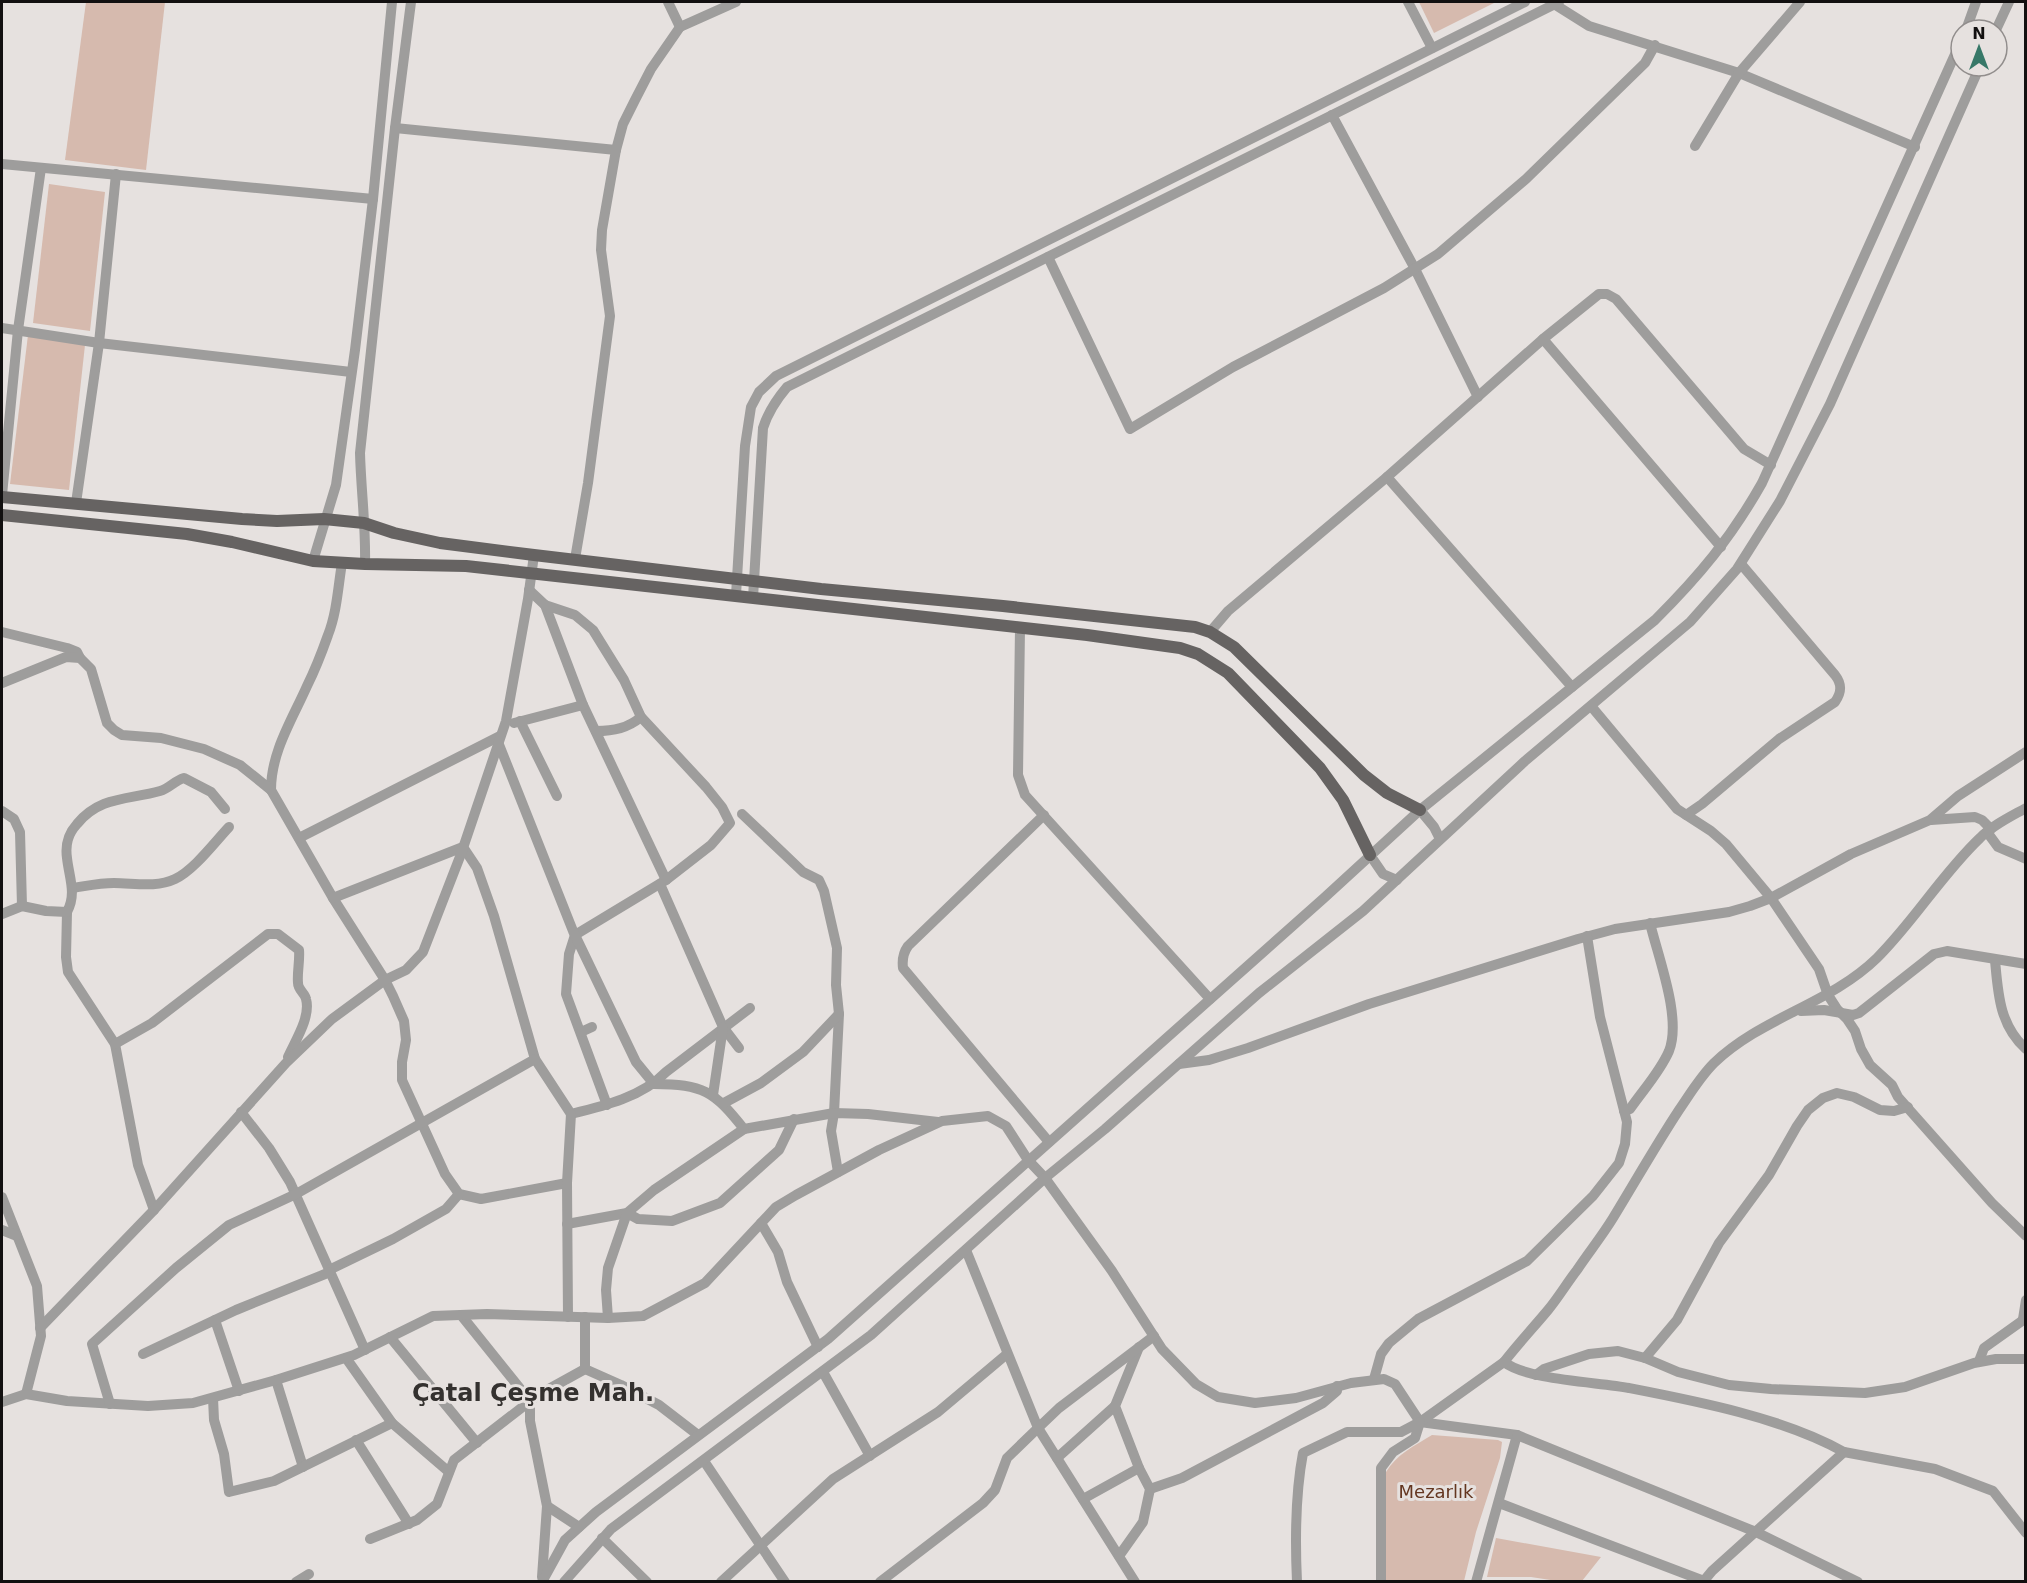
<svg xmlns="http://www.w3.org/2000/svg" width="2027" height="1583" viewBox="0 0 2027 1583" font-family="'DejaVu Sans',sans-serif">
  <rect width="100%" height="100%" fill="#e6e1df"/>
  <g fill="#d6baae">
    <path d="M86 2H165L146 170 65 160Z"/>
    <path d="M1419 2H1496L1434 33Z"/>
    <path d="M49 184 105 192 90 331 33 323Z"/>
    <path d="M28 335 85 345 69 490 10 484Z"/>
    <path d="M1432 1435 1498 1440 1502 1442 1500 1458 1476 1532 1464 1581 1386 1582V1472C1397 1454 1414 1446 1432 1435Z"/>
    <path d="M1496 1538 1601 1557 1582 1581H1557L1531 1577H1487Z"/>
  </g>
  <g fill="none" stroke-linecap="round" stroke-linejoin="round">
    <g stroke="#9e9d9c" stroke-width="10">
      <path d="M668 2 680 27"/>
      <path d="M1408 2 1432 48"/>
      <path d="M1554 4 1589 26 1739 73 1915 147"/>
      <path d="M1966 30 1976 2"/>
      <path d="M1996 30 2009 2"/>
      <path d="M1332 115 1415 269 1478 397"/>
      <path d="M395 128 616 150"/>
      <path d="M1695 146 1739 73 1800 2"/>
      <path d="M2 164 373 199"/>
      <path d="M1048 257 1130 429 1233 367 1384 288 1438 254 1526 179 1645 63 1655 45"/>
      <path d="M2 328 99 343 351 372"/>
      <path d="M1543 339 1721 547"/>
      <path d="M1387 477 1572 687"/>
      <path d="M2 495 18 330 41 168"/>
      <path d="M76 503 99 343 116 174"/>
      <path d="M575 559 588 483 610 316 601 250 602 230 616 150 623 124 635 100 651 69 680 27 736 2"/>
      <path d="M313 561 336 485 355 350 373 199 392 2"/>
      <path d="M342 563C338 587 337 612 328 635 322 652 315 670 307 686 292 720 271 752 271 790L333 898 385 980 393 996 404 1021 406 1040 402 1062V1080L445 1174 459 1194 481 1199 567 1183"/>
      <path d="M365 564C366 527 361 490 360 453L395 128 411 2"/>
      <path d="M529 590 545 605 583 705 666 880"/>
      <path d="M736 595 745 446 751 407 759 392 776 376 1525 2"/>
      <path d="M753 598 763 428C768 412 776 400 787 387L1559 2"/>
      <path d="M545 605 575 615 593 630 624 680 641 717 706 787 722 807 730 823 711 845 666 880 575 935 569 954 566 994 607 1105"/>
      <path d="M1020 628 1018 775 1025 795 1210 999"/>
      <path d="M2 632 67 648 77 652 80 658"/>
      <path d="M1210 632 1228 611 1387 477 1543 339 1599 294H1607L1616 299 1744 449 1771 465"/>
      <path d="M2 683 66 657 80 658 91 669 107 723 114 730 122 735 161 738 204 749 240 765 271 790"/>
      <path d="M1591 706 1677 809 1711 831 1726 844 1771 898 1819 969 1828 995 1837 1009 1847 1019 1855 1031 1861 1049 1870 1065 1892 1085 1898 1097 1992 1203 2026 1236"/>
      <path d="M520 721 557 796"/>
      <path d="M514 723 583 705"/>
      <path d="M596 731C614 731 628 728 641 717"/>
      <path d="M498 742 573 931 636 1062 654 1084"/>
      <path d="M1420 810 1434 827 1440 839"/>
      <path d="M2 811 14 819 20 832 22 906"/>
      <path d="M742 814 803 872 819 880 824 891 837 948 836 985 839 1014 834 1113 831 1131 838 1172"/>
      <path d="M1044 815 908 946C903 953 902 960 903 968L1049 1142"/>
      <path d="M1686 815 1702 804 1779 739 1835 702C1842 692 1842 684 1835 675L1741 564"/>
      <path d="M1931 820 1975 817 1982 820 1991 829"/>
      <path d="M1987 832 1998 847 2026 859"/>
      <path d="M299 838 500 736"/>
      <path d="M1370 855 1383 874 1397 880"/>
      <path d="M660 884 723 1027 739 1048"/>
      <path d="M72 888C86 886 100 883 114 883 134 883 156 888 175 879 194 870 214 843 229 827"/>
      <path d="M333 898 463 847 477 868 494 916 535 1059 571 1114C604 1106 642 1097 666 1072L750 1008"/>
      <path d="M67 912 66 957 68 972 115 1044 138 1165 154 1210"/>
      <path d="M2 914 22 906 46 911 67 912C77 894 69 877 67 858 65 844 68 834 77 824 100 796 128 800 160 791 170 788 174 781 184 778L211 792 225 809"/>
      <path d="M1995 960C1998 992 1999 1025 2026 1049"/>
      <path d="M1801 1011 1824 1010 1853 1015 1859 1013 1934 954 1947 951 2026 964"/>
      <path d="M581 1032 592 1027"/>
      <path d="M115 1044 152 1023 268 934H278L299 950C300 961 297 972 298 983 298 990 305 993 306 999 311 1017 295 1041 288 1057"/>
      <path d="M1179 1064 1209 1060 1248 1048 1369 1004 1578 939 1615 929 1729 912 1750 906 1771 898 1851 854 1930 820 1958 796 2026 752"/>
      <path d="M654 1084C703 1084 714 1091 744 1129L834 1113 868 1114 938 1122"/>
      <path d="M713 1095 723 1027"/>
      <path d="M724 1103 761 1083 803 1052 839 1014"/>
      <path d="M1624 1111 1630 1109C1643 1090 1660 1072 1669 1051 1682 1018 1658 957 1650 923"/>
      <path d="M241 1112 269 1148 290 1182 365 1350"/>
      <path d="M2 1197 37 1286 41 1336 26 1394"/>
      <path d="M761 1223 778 1252 787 1282 818 1347"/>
      <path d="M567 1224 627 1213 654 1190 744 1129"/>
      <path d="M2 1230 17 1236"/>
      <path d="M966 1250 1038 1428 1135 1582"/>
      <path d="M329 1270 393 1239 446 1209 459 1194"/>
      <path d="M461 1315 530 1401V1421L547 1506 542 1577"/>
      <path d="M568 1317 567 1183 571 1114"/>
      <path d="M608 1318 606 1290 608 1268 627 1213 638 1219 672 1221 720 1203 779 1150 794 1119"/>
      <path d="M2023 1319 2026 1300"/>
      <path d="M215 1320 239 1391"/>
      <path d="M40 1328 154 1210 286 1063 332 1019 385 980 406 970 423 952 461 854 506 721 528 599 534 555"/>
      <path d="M390 1337 477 1443"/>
      <path d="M143 1354 236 1310 330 1272"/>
      <path d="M346 1358 392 1423 449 1472"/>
      <path d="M1645 1358 1677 1320 1719 1243 1769 1175 1797 1126 1808 1110 1823 1098 1837 1093 1854 1097 1880 1110 1894 1111 1908 1107"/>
      <path d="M1979 1361 1984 1348 2026 1318"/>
      <path d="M1504 1362C1518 1344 1533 1328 1548 1310 1558 1298 1567 1283 1577 1270 1589 1252 1602 1236 1613 1218 1635 1182 1656 1145 1679 1110 1690 1094 1700 1077 1714 1063 1762 1017 1830 1004 1877 958 1915 920 1942 874 1980 838 1993 825 2010 817 2026 808"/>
      <path d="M585 1369 621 1385 659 1405 698 1435"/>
      <path d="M823 1372 870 1456"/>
      <path d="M1536 1375 1544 1369 1589 1354 1618 1351 1645 1358 1678 1372 1729 1385 1771 1389 1865 1393 1905 1387 1974 1363 1996 1359H2026"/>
      <path d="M1374 1379 1381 1354 1389 1343 1418 1319 1527 1261 1593 1196 1619 1163 1625 1144 1627 1122 1600 1017 1587 936"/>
      <path d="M276 1380 303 1467"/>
      <path d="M213 1398 214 1420 224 1454 229 1492 274 1481 392 1423"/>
      <path d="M2 1402 26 1394 67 1401 148 1406 193 1403 276 1380 354 1355 433 1316 487 1314 608 1318 643 1316 705 1283 776 1207 796 1195 879 1150 942 1121 988 1116 1006 1126 1028 1160 1045 1178 1112 1271 1162 1349 1196 1384 1218 1397 1255 1403 1296 1398 1351 1383 1384 1379 1395 1384 1420 1422 1517 1435 1476 1582"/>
      <path d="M110 1404 92 1344 176 1268 229 1225 296 1194 535 1059"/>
      <path d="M1420 1422 1504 1362C1527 1380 1597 1382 1629 1388 1696 1401 1784 1418 1844 1452L1712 1571 1703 1582"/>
      <path d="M1517 1435 1756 1532 1858 1582"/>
      <path d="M356 1440 409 1524"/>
      <path d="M1844 1452 1935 1469 1993 1491 2026 1533"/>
      <path d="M1057 1458 1115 1406"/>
      <path d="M704 1461 785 1582"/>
      <path d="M1150 1489 1182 1478 1323 1403 1337 1391V1386"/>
      <path d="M1083 1499 1139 1468"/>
      <path d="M1499 1503 1704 1581"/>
      <path d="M547 1506 579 1527"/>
      <path d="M602 1538 647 1582"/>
      <path d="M370 1539 417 1520 437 1504 454 1460 538 1395 585 1369V1317"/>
      <path d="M1119 1556 1143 1522 1150 1489 1139 1468 1115 1406 1139 1347"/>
      <path d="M296 1582 309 1574"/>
      <path d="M542 1582 565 1540 596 1512 828 1339 1324 898 1420 810 1655 620C1699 576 1731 538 1762 483L1961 41"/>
      <path d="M564 1582 611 1529 871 1335 1045 1178 1105 1129 1259 993 1363 911 1525 761 1690 622 1737 569 1780 501 1830 404 1980 66"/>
      <path d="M721 1582 833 1479 938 1412 1007 1354"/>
      <path d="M880 1582 983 1503 995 1490 1007 1458 1038 1428 1059 1408 1154 1336"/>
      <path d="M1297 1582C1295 1539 1295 1495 1303 1453L1347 1432H1401L1420 1422 1415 1438 1393 1452 1381 1468V1582"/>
    </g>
    <g stroke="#666362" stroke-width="12">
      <path d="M2 497 242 519 277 521 324 519 364 523 394 533 440 543 534 555 821 589 1003 606 1195 627 1210 632 1234 647 1364 775 1387 793 1420 810"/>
      <path d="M2 515 187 534 232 542 313 561 365 564 466 566 1087 635 1180 648 1198 654 1228 673 1320 768 1343 800 1370 855"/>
    </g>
  </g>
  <g text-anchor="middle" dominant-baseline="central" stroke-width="6" stroke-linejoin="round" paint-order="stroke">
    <g font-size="18" fill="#643620" stroke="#e6e1df">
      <text x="1436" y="1491">Mezarlık</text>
    </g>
    <g font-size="24" font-weight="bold" fill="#34312f" stroke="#e6e1df">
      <text x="533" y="1393">Çatal Çeşme Mah.</text>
    </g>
  </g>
  <rect width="2027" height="1583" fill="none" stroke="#121010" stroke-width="6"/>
  <g transform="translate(1979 48)"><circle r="28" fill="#e6e1df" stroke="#918d8c" stroke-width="1.5"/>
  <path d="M0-4.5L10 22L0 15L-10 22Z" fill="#377868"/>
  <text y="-9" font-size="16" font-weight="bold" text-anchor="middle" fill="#121010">N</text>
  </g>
</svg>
